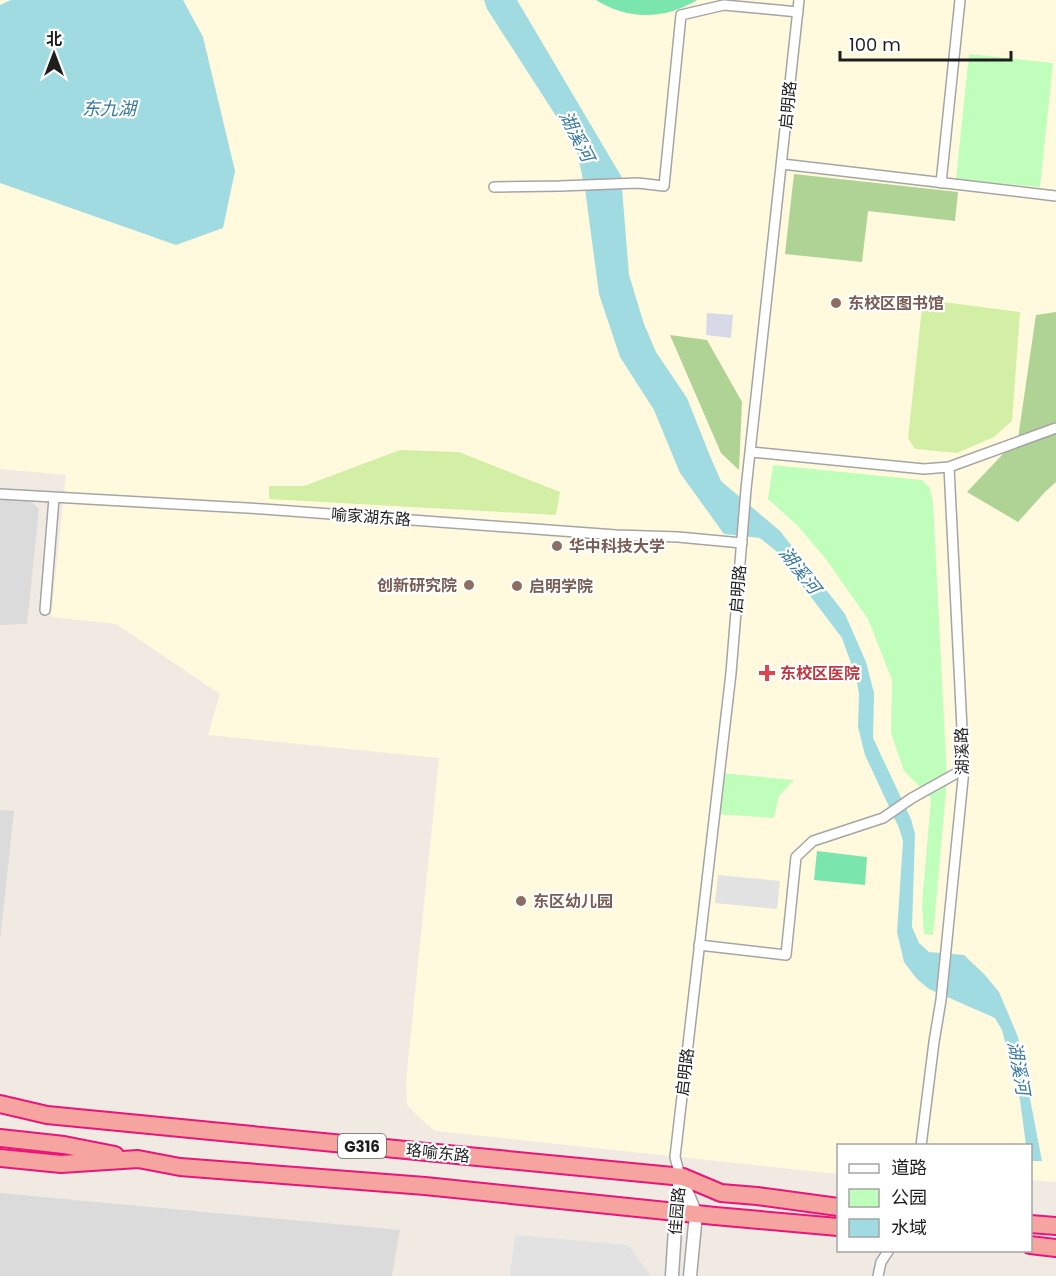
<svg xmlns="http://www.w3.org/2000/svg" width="1056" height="1276" viewBox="0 0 1056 1276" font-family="Poppins,'Noto Sans SC',sans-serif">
  <rect width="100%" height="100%" fill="#f0eae3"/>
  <g fill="#dcdbdb">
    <path d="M0 497 29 499 39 509 27 624 0 625Z"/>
    <path d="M0 810 14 811 0 941Z"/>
    <path d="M0 1193 400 1230 392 1276H0Z"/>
  </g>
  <path fill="#fffadd" d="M0 0H1056V1182L1031 1180 1030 1146H838V1174L435 1131 422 1120 407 1105 406 1081 439 758 208 735 220 694 116 624 51 617 66 475 0 469Z"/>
  <g fill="#d3efa5">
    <path d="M928 300 1020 312 1012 421 994 437 957 453 915 449 908 438 922 307Z"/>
    <path d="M400 450 459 452 560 492 556 515 269 499V486H304Z"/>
  </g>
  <g fill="#afd394">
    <path d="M794 174 958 192 955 221 868 211 862 262 785 254Z"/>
    <path d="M1056 312V482L1045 492 1018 522 967 492 1018 438 1036 315Z"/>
    <path d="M670 335 707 340 742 402 739 470 721 453Z"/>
  </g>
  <g fill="#c0febc">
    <path d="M969 54 1053 63 1040 187 956 179Z"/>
    <path d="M773 465 922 480 930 488 933 502 947 780 933 935 924 934 922 905 931 798 904 771 891 733 892 680 868 619 825 558 798 526 768 499Z"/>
    <path d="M721 773 794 780 779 796 774 818 716 814Z"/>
  </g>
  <g fill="#7ae6ae">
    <path d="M596 0H697C664 20 628 20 596 0Z"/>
    <path d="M817 851 867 857 865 885 814 880Z"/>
  </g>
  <g fill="#e2e2e2">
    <path d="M718 875 780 881 777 909 715 903Z"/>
    <path d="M515 1235 628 1245 651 1276H510Z"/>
  </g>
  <path fill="#d7d9e6" d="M707 313 733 315 731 338 706 335Z"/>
  <g fill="#a0dbe1">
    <path d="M11 0H183L203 37 235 171 223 228 176 245 0 183V5Z"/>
    <path d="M484 0H517L621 176 629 275 644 324 656 352 687 398 710 456 721 481 780 531 845 614 866 662 874 693 873 738 911 819 915 834 912 927 919 943 929 952 964 955 984 974 999 992 1018 1037 1042 1161H1031L1030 1146 1026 1145 1020 1100 1002 1030 995 1018 929 989 917 979 904 962 897 932 903 841 899 828 865 755 858 727 859 694 856 677 842 638 776 551 760 538 724 534 680 473 654 410 620 357 599 294 585 189 576 147 487 9Z"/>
  </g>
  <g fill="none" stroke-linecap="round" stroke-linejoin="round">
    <defs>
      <g id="minor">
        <path d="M782 164 1056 196"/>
        <path d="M941 183 960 0"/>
        <path d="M494 187 560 186 638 183 664 186 681 15 724 5 798 12"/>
        <path d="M751 452 924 469 949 467 1056 428"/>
        <path d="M0 494 263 509 616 535 678 537 742 543"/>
        <path d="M45 610 54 498"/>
        <path d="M699 945 786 955 796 857 813 841 883 818 912 798 964 769"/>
        <path d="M921 1146 934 1042 941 1000 964 769 949 467"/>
        <path d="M680 1176 675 1157 731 673 746 489 799 0"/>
        <path d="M878 1276 881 1262 889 1250"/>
      </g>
      <g id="tertiary">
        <path d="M680 1176 696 1214 690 1276"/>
        <path d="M672 1276 676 1212 680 1178"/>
      </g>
      <g id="trunk">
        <path d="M0 1104 47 1115 683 1177 721 1193 757 1196 838 1207"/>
        <path d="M0 1138 64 1145 115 1155"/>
        <path d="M0 1158 61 1164 138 1159 180 1167 425 1186 715 1216 838 1227"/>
        <path d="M1030 1224 1056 1226"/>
        <path d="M1030 1245 1056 1248"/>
      </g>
    </defs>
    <use href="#minor" stroke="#a5a5a5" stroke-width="12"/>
    <use href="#tertiary" stroke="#a5a5a5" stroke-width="15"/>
    <use href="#trunk" stroke="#e9157b" stroke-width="20"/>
    <use href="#minor" stroke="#fff" stroke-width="9"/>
    <use href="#tertiary" stroke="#fff" stroke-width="12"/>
    <use href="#trunk" stroke="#f6a4a0" stroke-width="16"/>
  </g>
  <g fill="#8d6e63" stroke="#fff" stroke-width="2">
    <circle cx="836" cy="303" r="6"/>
    <circle cx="557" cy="546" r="6"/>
    <circle cx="469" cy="585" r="6"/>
    <circle cx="517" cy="586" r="6"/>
    <circle cx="521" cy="901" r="6"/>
  </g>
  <path fill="#e0444e" stroke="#fff" stroke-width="2" d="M764 664h6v6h6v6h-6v6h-6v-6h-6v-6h6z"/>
  <g text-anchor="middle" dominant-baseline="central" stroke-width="4.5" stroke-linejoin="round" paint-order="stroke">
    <rect fill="#fff" stroke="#626262" stroke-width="1.5" x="338" y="1134" width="48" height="24" rx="4.5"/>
    <g font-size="15" font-weight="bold" fill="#1e1e1e">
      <text x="362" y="1146">G316</text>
    </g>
    <g font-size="16" fill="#1e1e1e" stroke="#fff">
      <text transform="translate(788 105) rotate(-84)">启明路</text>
      <text transform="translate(371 517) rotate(4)">喻家湖东路</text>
      <text transform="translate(738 589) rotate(-85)">启明路</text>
      <text transform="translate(962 751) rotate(-91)">湖溪路</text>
      <text transform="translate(685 1072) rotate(-83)">启明路</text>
      <text transform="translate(438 1153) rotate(6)">珞喻东路</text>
      <text transform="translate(677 1211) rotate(-85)">佳园路</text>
    </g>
    <g font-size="16" font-weight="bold" fill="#785e54" stroke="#fff" text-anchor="start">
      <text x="848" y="303">东校区图书馆</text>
      <text x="569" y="546">华中科技大学</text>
      <text x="457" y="585" text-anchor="end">创新研究院</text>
      <text x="529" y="586">启明学院</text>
      <text x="533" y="901">东区幼儿园</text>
    </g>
    <g font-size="16" font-weight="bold" fill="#be3a42" stroke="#fff" text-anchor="start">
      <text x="780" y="673">东校区医院</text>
    </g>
    <g font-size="18" font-style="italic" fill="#3b7a9d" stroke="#fff">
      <text x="109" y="108">东九湖</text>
      <text transform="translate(577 136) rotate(63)">湖溪河</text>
      <text transform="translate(800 570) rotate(52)">湖溪河</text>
      <text transform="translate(1019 1068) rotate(80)">湖溪河</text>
    </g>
  </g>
  <rect x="837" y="1144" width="195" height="108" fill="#ffffff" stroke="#a5a5a5" stroke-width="1.5"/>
  <rect x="849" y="1164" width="30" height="9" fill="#ffffff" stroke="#a5a5a5" stroke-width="1.5"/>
  <text x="891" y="1174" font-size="18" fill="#1e1e1e">道路</text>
  <rect x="849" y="1189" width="30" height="18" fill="#c0febc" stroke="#a5a5a5" stroke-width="1.5"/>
  <text x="891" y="1204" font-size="18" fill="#1e1e1e">公园</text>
  <rect x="849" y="1219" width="30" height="18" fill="#a0dbe1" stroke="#a5a5a5" stroke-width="1.5"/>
  <text x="891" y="1234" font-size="18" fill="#1e1e1e">水域</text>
  <g transform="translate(54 54)" stroke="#ffffff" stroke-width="4.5" paint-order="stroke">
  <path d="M0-4.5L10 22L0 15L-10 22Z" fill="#1e1e1e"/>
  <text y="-9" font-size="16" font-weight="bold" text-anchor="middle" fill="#1e1e1e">北</text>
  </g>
  <path d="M840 51v9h171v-9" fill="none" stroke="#1e1e1e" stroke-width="3"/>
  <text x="849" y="51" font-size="18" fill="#1e1e1e" stroke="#ffffff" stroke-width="4.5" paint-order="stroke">100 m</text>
</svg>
